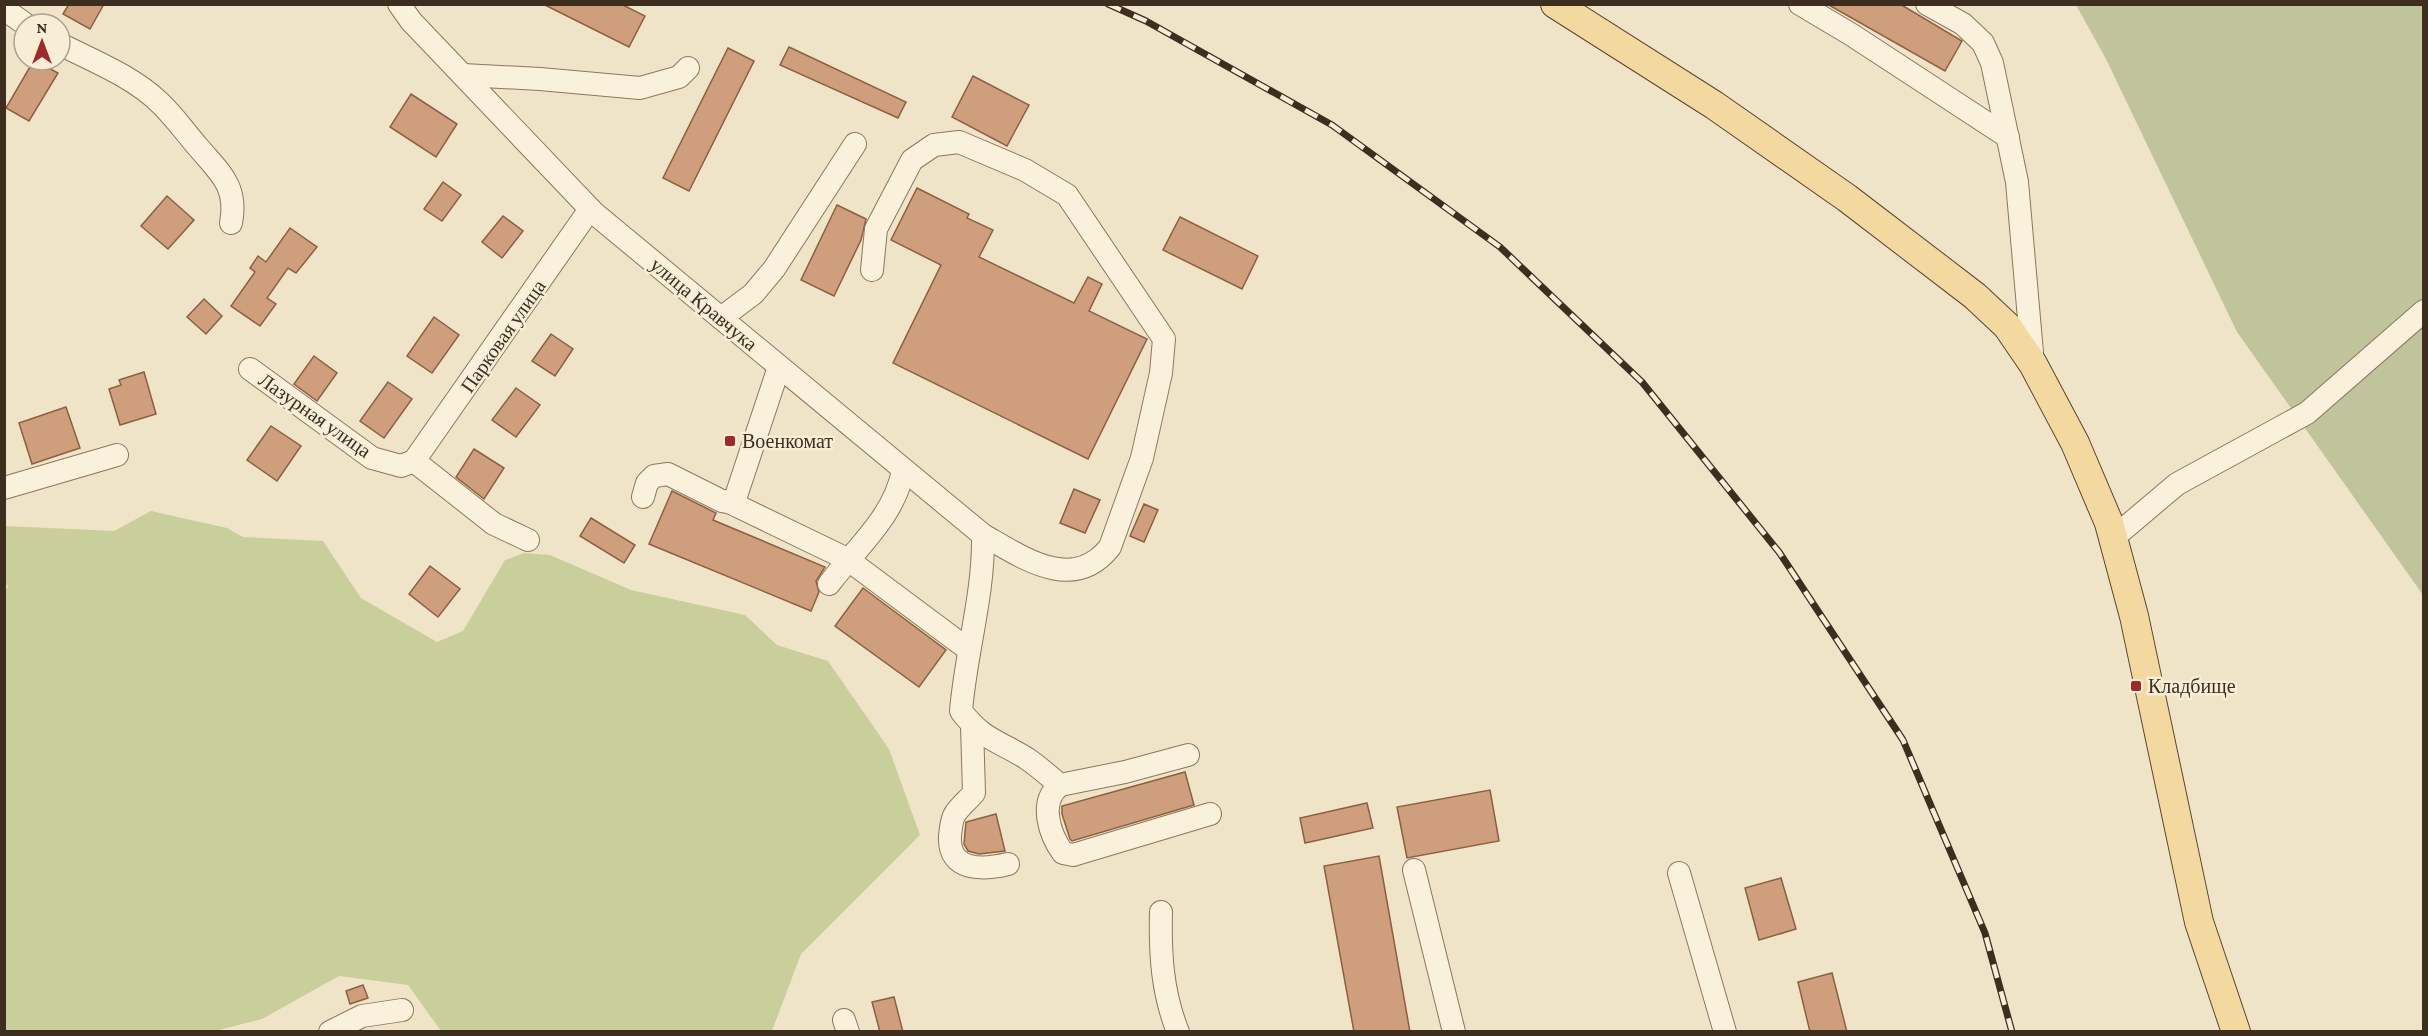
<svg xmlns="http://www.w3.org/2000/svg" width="2428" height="1036" viewBox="0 0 2428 1036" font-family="'Crimson Pro',serif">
  <rect width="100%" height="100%" fill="#f0e4c8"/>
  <path fill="#c9cf9b" d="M151 511 227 528 243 537 323 541 361 598 437 642 463 631 505 560 524 553 550 555 631 590 745 615 777 645 828 661 889 749 920 835 801 954 772 1031H441L408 985 339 976 262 1019 215 1031H5L4 590 8 587 5 582V526L114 531Z"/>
  <path fill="#bfc49a" d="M2076 5H2423V595L2237 332 2106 59Z"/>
  <g fill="#cf9f7d" stroke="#8d5f41" stroke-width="1.5">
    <path d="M69 4H104L90 29 63 14Z"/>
    <path d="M543 4H621L645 16 629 47Z"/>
    <path d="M1827 4H1900L1962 41 1945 71Z"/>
    <path d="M789 47 906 102 898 118 780 65Z"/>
    <path d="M728 48 754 61 689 191 663 178Z"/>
    <path d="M34 60 58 73 29 121 6 108Z"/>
    <path d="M973 76 1029 105 1007 146 952 117Z"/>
    <path d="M411 94 457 124 436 157 390 127Z"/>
    <path d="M443 182 461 195 442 221 424 209Z"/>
    <path d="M917 188 969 214 967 218 993 230 979 257 1074 303 1088 277 1102 284 1089 311 1147 339 1088 459 893 363 941 265 891 240Z"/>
    <path d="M167 196 194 220 168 249 141 226Z"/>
    <path d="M837 205 866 219 861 240 834 296 801 280Z"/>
    <path d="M503 216 523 231 502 258 482 242Z"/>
    <path d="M1180 217 1258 256 1242 289 1163 250Z"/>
    <path d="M290 228 317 247 296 273 288 268 267 298 276 304 260 326 231 306 255 272 250 268 258 256 266 262Z"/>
    <path d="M204 299 222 316 206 334 187 317Z"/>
    <path d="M434 317 459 335 432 373 407 356Z"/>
    <path d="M551 334 573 349 555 376 532 361Z"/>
    <path d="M314 356 337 373 317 401 294 384Z"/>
    <path d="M144 372 156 414 120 425 109 389 121 385 119 380Z"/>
    <path d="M388 382 412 399 384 438 360 421Z"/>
    <path d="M516 388 540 405 516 437 492 420Z"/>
    <path d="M66 407 80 448 32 464 19 423Z"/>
    <path d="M271 426 301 446 277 481 247 460Z"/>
    <path d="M474 449 504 468 484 499 456 477Z"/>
    <path d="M1074 489 1100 500 1085 533 1060 523Z"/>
    <path d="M672 491 716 513 713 520 825 567 816 581 819 592 811 611 649 544Z"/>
    <path d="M1144 504 1158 510 1144 542 1130 536Z"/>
    <path d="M591 518 635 545 624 563 580 536Z"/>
    <path d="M430 566 460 589 438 617 409 594Z"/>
    <path d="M863 588 946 650 919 687 835 626Z"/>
    <path d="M1185 772 1194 805 1072 841 1070 839 1062 814V806Z"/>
    <path d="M1490 790 1499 841 1407 858 1397 807Z"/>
    <path d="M1367 803 1373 828 1305 843 1300 818Z"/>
    <path d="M996 814 1005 851 979 854 968 851 964 844 966 822Z"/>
    <path d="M1379 856 1410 1032H1354L1324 866Z"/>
    <path d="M1781 878 1796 929 1759 940 1745 888Z"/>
    <path d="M1832 973 1847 1032H1810L1798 982Z"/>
    <path d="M363 985 368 998 350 1004 346 991Z"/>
    <path d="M894 997 903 1032H880L872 1002Z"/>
  </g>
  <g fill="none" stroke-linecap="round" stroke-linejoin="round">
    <defs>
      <g id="minor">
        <path d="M399 4 411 21 594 213 983 535C1022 557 1073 594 1110 547L1142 458 1161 373 1164 339 1067 195 1025 170 959 142 934 145 912 160 876 229 872 270"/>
        <path d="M1800 4 1852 35 2008 137"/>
        <path d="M1927 4 1963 24 1983 43 1992 63 2017 182 2033 364"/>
        <path d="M4 9 25 24"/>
        <path d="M60 44C93 61 132 76 159 102 174 116 185 132 198 147 220 173 238 186 231 223"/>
        <path d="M463 75 540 79 640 88 679 77 688 68"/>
        <path d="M721 318 753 294 774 269 855 144"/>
        <path d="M250 369 372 458 401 466 414 461 590 209"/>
        <path d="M414 461 494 524 528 540"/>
        <path d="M4 488 117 455"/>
        <path d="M643 497 647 483 654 476 668 474 722 501 729 502 736 496 779 367"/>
        <path d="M729 502 847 559 969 650"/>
        <path d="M983 535C984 595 966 651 961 711 983 740 997 740 1026 758 1038 766 1049 776 1060 785L1125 772 1188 755"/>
        <path d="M2113 538 2177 484 2307 413 2424 311"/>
        <path d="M829 584C856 548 895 516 903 470"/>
        <path d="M972 726 974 793C968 800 960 806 955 814 951 820 951 829 950 836 948 872 983 870 1008 864"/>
        <path d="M1060 785C1038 802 1050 835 1063 853L1073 855 1210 814"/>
        <path d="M1414 870 1454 1032"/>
        <path d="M1679 873 1725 1032"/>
        <path d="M1161 912C1160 954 1162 992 1178 1032"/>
        <path d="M844 1020 848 1032"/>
        <path d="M330 1032 362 1016 402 1010"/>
      </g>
      <path id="major" d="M1555 4 1714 105 1847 198 1975 296 2007 326 2033 364 2075 443 2109 523 2134 616 2199 922 2236 1032"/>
    </defs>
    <use href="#minor" stroke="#8d765c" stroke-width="24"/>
    <use href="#major" stroke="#5b4430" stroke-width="30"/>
    <use href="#minor" stroke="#faf1dc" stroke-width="22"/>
    <use href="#major" stroke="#f3d9a0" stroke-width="28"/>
    <defs>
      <path id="rail" d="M1108 4 1146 21 1332 125 1500 247 1642 382 1779 552 1903 740 1985 933 2012 1032"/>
    </defs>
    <use href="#rail" stroke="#3d2e20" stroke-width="7"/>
    <use href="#rail" stroke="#f7eed8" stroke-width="4.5" stroke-dasharray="14" stroke-linecap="butt"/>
  </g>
  <g fill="#9e2a2b" stroke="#f7eed8" stroke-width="2">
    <rect x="724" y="435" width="12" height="12" rx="3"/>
    <rect x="2130" y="680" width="12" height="12" rx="3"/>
  </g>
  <g text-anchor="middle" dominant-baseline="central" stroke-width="5" stroke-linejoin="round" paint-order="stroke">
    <g font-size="20" fill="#3d2e20" stroke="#f7eed8">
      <text transform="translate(704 304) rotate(40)">улица Кравчука</text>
      <text transform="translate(503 336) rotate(-55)">Парковая улица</text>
      <text transform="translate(315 415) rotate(35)">Лазурная улица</text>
    </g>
    <g font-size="20" fill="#3d2e20" stroke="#f7eed8" text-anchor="start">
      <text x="742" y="441">Военкомат</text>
      <text x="2148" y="686">Кладбище</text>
    </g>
  </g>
  <rect width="2428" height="1036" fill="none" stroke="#3d2e20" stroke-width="12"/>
  <g transform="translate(42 42)"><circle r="28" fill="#f7eed8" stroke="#ada18e" stroke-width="1.5"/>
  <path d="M0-4.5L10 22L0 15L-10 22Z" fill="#9e2a2b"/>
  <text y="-9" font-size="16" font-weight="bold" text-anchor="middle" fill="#3d2e20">N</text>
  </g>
</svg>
